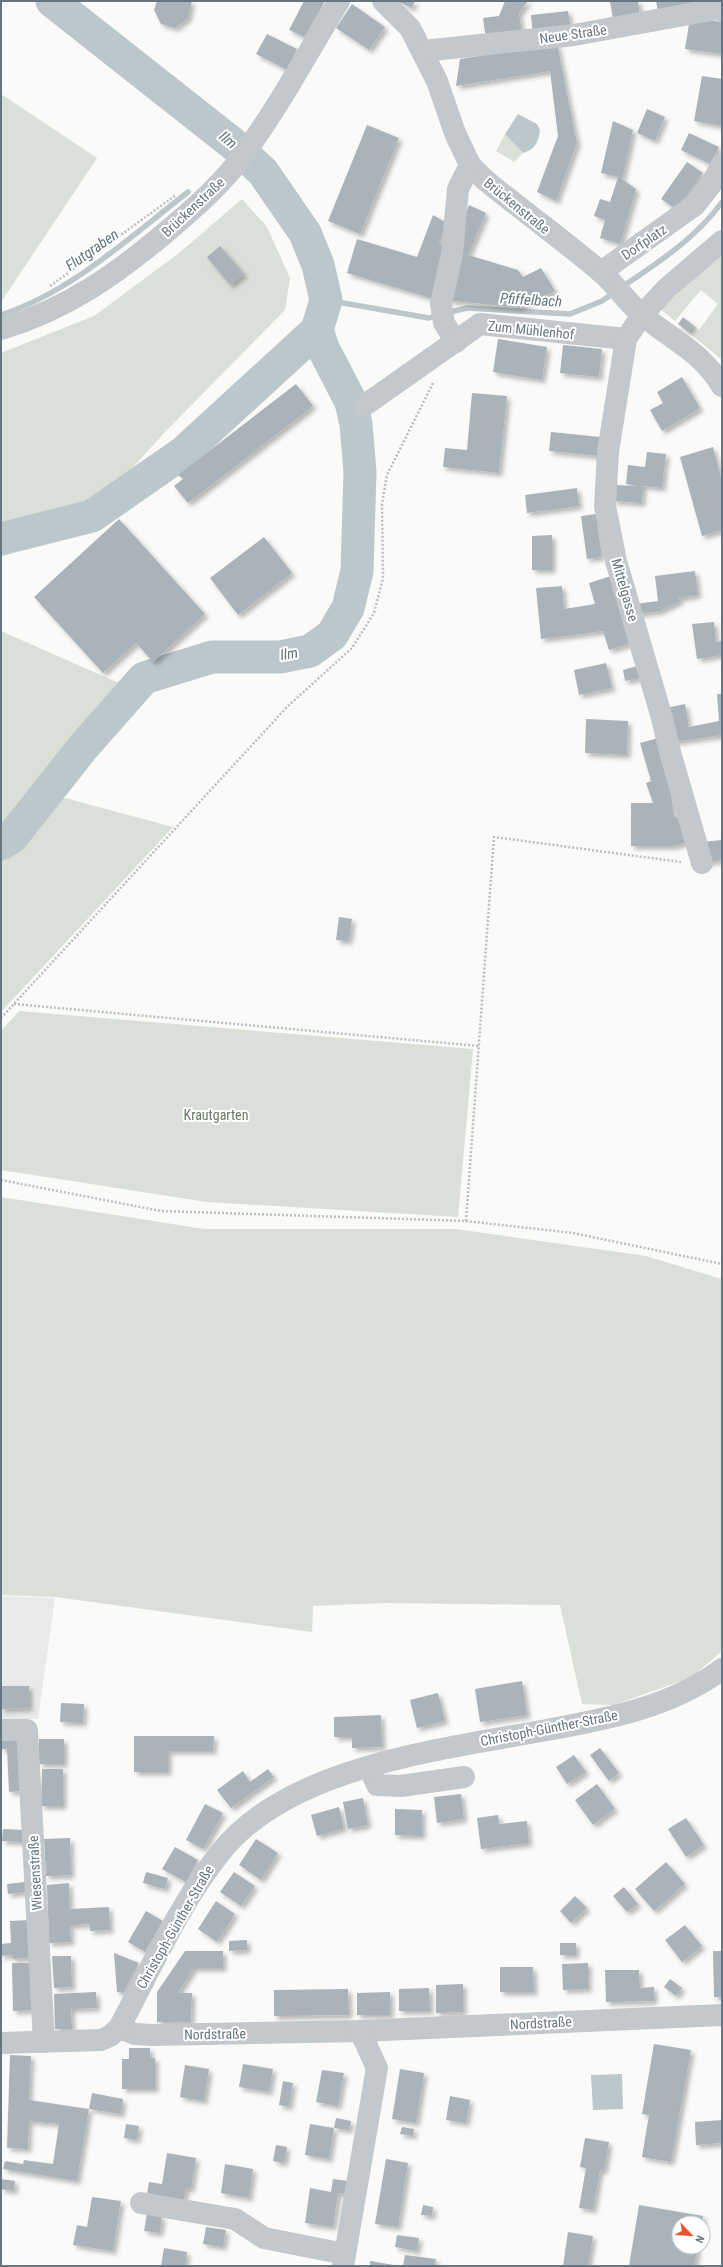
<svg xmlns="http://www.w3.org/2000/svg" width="723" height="2267" viewBox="0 0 723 2267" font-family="'Roboto Condensed',sans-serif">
  <defs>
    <filter id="shadow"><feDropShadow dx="3.5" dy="3.5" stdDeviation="2" flood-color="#0004"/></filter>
  </defs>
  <rect width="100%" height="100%" fill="#fafaf8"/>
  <path fill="#e8e9e9" d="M1 1596 55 1598 38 1719H1Z"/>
  <g fill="#dadfd7">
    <path d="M1 94 97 158 1 302Z"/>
    <path d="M505 134 523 153 514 162 496 151Z"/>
    <path d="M242 199 267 227 290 278 285 310 165 432 91 513 1 538V353L94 316 179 253Z"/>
    <path d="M722 257V360L688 332 693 325 699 330 718 304 701 290 675 321 660 309 718 258Z"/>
    <path d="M1 631 130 688 82 743 9 834 1 839Z"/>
    <path d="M65 798 173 827 1 1012V848L16 838 51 799Z"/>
    <path d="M19 1011 473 1049 458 1217 207 1202 1 1170V1031Z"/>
    <path d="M1 1197 204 1229H456L646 1256 722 1279V1651L692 1677 614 1705 582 1704 560 1605 385 1603 313 1606 312 1632 55 1597 1 1595Z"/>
  </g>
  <g fill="#bbc7cb">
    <path d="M518 114 537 124 540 130C538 142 536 149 523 153L505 134Z"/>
    <path d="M622 2074 623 2109 593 2110 591 2075Z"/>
  </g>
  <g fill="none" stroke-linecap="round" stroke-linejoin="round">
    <g stroke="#bbc7cb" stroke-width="5.5">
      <path d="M622 287C659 262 696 238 722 202"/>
      <path d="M326 300 429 318 438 315"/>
      <path d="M446 313 467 308 570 314 602 301 615 292"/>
      <path d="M1 315C71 292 130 237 188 192"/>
    </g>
    <g stroke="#bbc7cb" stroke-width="33">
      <path d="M1 539 92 516 184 452 317 330 326 300 318 265 305 233 263 172 232 143 52 1"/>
      <path d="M1 844 12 837 84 746 144 678 212 657H280L310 651 332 635 348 608 357 571 360 472 356 424 351 402 323 348 317 330"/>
    </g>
  </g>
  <g fill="#aab3b9" filter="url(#shadow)">
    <path d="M157 1H192L188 18 175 28 161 24 154 10Z"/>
    <path d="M304 1H325L304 37 289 30Z"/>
    <path d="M396 1H415L412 8Z"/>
    <path d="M505 1H528L519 13 522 34 486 39 483 18 499 16Z"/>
    <path d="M610 1H638L640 16 613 19Z"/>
    <path d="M656 1H692L694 8 659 16Z"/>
    <path d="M352 4 385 27 369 50 336 28Z"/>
    <path d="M568 11 571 30 533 34 531 15Z"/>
    <path d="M690 18 722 22V54L685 49Z"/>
    <path d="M267 34 297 49 287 70 256 54Z"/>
    <path d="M557 43 577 143 556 201 537 192 558 136 550 71 456 86 460 59Z"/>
    <path d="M702 76 722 79V126L694 121Z"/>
    <path d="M647 109 665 117 655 141 637 133Z"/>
    <path d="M613 121 633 130 622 179 636 189 620 244 600 238 605 220 594 216 600 199 610 202 618 177 601 173Z"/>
    <path d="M367 125 399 138 360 234 328 221Z"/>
    <path d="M689 133 719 147 710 164 681 150Z"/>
    <path d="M687 162 703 173 677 210 661 199Z"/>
    <path d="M469 205 486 213 468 255 518 270 523 277 541 268 555 291 519 308 446 300 453 251Z"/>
    <path d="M433 215 447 223 439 243 451 253 437 300 347 273 357 239 417 257Z"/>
    <path d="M220 246 244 274 230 285 207 257Z"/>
    <path d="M683 317 693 325 688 332 678 324Z"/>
    <path d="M498 339 547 347 542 380 493 372Z"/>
    <path d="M563 345 602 349 599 377 560 373Z"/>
    <path d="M682 377 700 408 662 431 650 410 663 403 657 392Z"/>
    <path d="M296 384 313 406 188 503 174 486 183 479 178 475Z"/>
    <path d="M472 393 507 396 499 473 443 467 445 448 467 450Z"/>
    <path d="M551 432 600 437 599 456 549 451Z"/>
    <path d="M713 447 722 481V530L702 536 680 457Z"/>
    <path d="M647 452 666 454 662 488 643 486 642 503 613 501 614 485 638 486 626 484 628 465 645 467Z"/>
    <path d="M577 488 579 506 527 513 525 495Z"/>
    <path d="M596 514 602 557 587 559 581 516Z"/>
    <path d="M119 519 205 614 153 662 136 643 103 673 34 597Z"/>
    <path d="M552 535V570H532V536Z"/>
    <path d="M264 537 292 573 238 615 210 578Z"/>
    <path d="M695 571 698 595 679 598 680 601 660 611 637 614 635 604 658 601 655 576Z"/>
    <path d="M611 576 632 643 609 650 603 631 541 639 536 588 562 586 564 609 595 604 589 583Z"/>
    <path d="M714 622 716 642 722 641V655L697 659 692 624Z"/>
    <path d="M606 663 612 688 579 695 574 670Z"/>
    <path d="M637 666 640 678 625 681 623 670Z"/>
    <path d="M717 694H722V735L673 742 666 708 685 704 689 727 719 721Z"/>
    <path d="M586 719 628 721 627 755 585 753Z"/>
    <path d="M658 738 669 776 674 817 684 819 687 842 673 846H631V803H670H653L646 783 651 781 640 743Z"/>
    <path d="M721 840 722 860 705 862 703 842Z"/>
    <path d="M339 917 352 919 349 941 336 940Z"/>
    <path d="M522 1681 527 1715 480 1722 475 1689Z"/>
    <path d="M1 1686H29V1708L1 1709Z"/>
    <path d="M438 1693 445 1721 417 1728 410 1700Z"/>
    <path d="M61 1703 84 1704 83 1723 60 1722Z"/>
    <path d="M381 1715 382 1747 352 1748V1737H334V1717Z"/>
    <path d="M19 1735 22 1791 9 1792 7 1749H1V1736Z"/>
    <path d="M134 1736H214L213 1751H168V1772H134Z"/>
    <rect x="39" y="1739" width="25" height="25"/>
    <path d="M600 1748 619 1773 609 1781 590 1755Z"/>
    <path d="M574 1755 586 1772 567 1784 556 1767Z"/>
    <path d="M42 1769H63V1806H41Z"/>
    <path d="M268 1769 274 1777 231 1808 217 1790 243 1771 250 1782Z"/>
    <path d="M597 1784 615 1809 593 1825 575 1800Z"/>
    <path d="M461 1794 464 1819 437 1823 434 1797Z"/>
    <path d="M363 1798 368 1825 348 1829 343 1802Z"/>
    <path d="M205 1804 223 1813 203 1849 186 1840Z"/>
    <path d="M339 1807 344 1828 317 1836 311 1815Z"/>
    <path d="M395 1809 422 1810V1836L395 1835Z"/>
    <path d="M498 1815 499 1824 527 1821 529 1843 481 1849 477 1818Z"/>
    <path d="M686 1818 704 1845 686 1857 668 1829Z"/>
    <path d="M3 1829 23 1830 22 1842 2 1841Z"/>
    <path d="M70 1838 71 1875 46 1876 44 1839Z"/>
    <path d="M256 1839 278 1853 261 1880 239 1865Z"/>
    <path d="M175 1847 198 1860 186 1882 162 1869Z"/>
    <path d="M666 1862 685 1884 654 1911 635 1889Z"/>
    <path d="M146 1872 168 1878 165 1889 143 1883Z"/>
    <path d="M234 1872 255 1886 241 1906 220 1892Z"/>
    <path d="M25 1882 26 1892 8 1894 7 1884Z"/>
    <path d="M69 1883 70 1916V1909L109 1907 110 1930 90 1931V1924L70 1925 71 1942 49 1943 47 1885Z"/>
    <path d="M624 1887 638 1904 627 1912 613 1896Z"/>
    <path d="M575 1896 587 1908 571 1923 560 1911Z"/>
    <path d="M216 1901 235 1914 217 1942 198 1929Z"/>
    <path d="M146 1911 163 1921 145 1952 128 1942Z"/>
    <path d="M31 1920 33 1957 13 1959 12 1955 1 1956V1944L11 1943 10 1921Z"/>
    <path d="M685 1925 702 1946 682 1962 665 1940Z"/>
    <path d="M247 1940V1950L229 1951V1941Z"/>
    <rect x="560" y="1943" width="16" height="12"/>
    <path d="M185 1951H223V1968H194L178 1993H192L191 2022H157V1992Z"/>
    <path d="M713 1951H722V1997H714Z"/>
    <path d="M114 1953 139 1963 123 1993 117 1992Z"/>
    <path d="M52 1956H71L72 1987 54 1988Z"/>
    <path d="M12 1963H34L35 2010 13 2011Z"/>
    <path d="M588 1963V1989L563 1990 562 1964Z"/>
    <path d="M500 1967H533L534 1992H500Z"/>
    <path d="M605 1970H639L640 1988 654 1987V2001L606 2002Z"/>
    <path d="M670 1979 682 1988 676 1996 664 1987Z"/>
    <path d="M463 1984V2012L436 2013V1985Z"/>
    <path d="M429 1988 430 2011H399V1989Z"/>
    <path d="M348 1989 349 2015 274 2016V1990Z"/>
    <path d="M96 1992 97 2008 71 2009 72 2029H55L54 1994Z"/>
    <path d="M390 1992V2015H357V1993Z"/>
    <path d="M654 2044 691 2050 671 2162 642 2157 649 2115 642 2114Z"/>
    <path d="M129 2048H150V2058H155V2089H122V2059H129Z"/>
    <path d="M10 2055 31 2056 29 2100 89 2109 92 2093 123 2099 121 2114 89 2109 77 2181 3 2169 5 2161 23 2164 24 2160 53 2164 59 2124 29 2121 28 2149 7 2148Z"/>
    <path d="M243 2064 273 2069 269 2092 239 2087Z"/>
    <path d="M185 2065 209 2069 204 2101 180 2097Z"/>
    <path d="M400 2069 424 2073 416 2123 392 2119Z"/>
    <path d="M322 2070 344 2073 338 2106 316 2102Z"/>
    <path d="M283 2081 293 2083 289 2107 279 2105Z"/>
    <path d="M450 2096 470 2100 466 2123 446 2120Z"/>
    <path d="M336 2118 351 2121 349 2130 334 2128Z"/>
    <path d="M722 2120V2143L696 2145 695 2122Z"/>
    <path d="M126 2124 139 2126 137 2140 124 2138Z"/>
    <path d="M310 2124 334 2128 329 2159 305 2155Z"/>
    <path d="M402 2127 414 2129 413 2136 400 2134Z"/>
    <path d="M585 2138 609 2142 604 2171 600 2170 593 2210 579 2208 586 2168 580 2167Z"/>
    <path d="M276 2145 287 2147 284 2163 273 2161Z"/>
    <path d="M167 2153 196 2158 191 2189 186 2188 184 2200 147 2194 149 2182 162 2184Z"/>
    <path d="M386 2159 408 2163 398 2227 375 2224Z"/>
    <path d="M225 2164 253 2169 249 2198 221 2193Z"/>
    <path d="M1 2179 15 2181 14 2191 1 2189Z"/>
    <path d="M333 2179 348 2181 346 2194 338 2193 333 2227 305 2223 310 2188 331 2192Z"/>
    <path d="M92 2197 121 2201 113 2251 73 2245 77 2225 87 2227Z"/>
    <path d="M423 2205 433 2207 432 2216 421 2215Z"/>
    <path d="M639 2205 703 2216 702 2223H679V2247H698L694 2266H629Z"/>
    <path d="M147 2213 162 2216 160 2233 144 2231Z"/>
    <path d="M206 2227 226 2230 223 2247 203 2244Z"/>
    <path d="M568 2232 593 2236 588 2266H563Z"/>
    <path d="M397 2235 419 2238 417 2251 395 2247Z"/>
    <path d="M164 2248 187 2252 185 2266H161Z"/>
    <path d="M405 2255 436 2259 435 2266H403Z"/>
    <path d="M370 2261 394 2265V2266H370Z"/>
  </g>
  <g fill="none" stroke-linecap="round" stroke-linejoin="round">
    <g stroke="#bbbfc2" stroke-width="2.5" stroke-dasharray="2 2" stroke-linecap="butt">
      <path d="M50 286 176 195"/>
      <path d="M14 1004 479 1046"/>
      <path d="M1 1018 287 707 352 648 374 613 383 578 382 504 387 475 433 383"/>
      <path d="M1 1180 161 1211 466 1221 573 1233 722 1264"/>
      <path d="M466 1221 494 837 681 862"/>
    </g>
    <g stroke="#c3c8cc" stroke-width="22">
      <path d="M383 1 410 28 437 81 455 133 470 165 485 180C523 211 563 240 601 272 616 285 626 301 641 314 670 339 700 350 722 386"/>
      <path d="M423 51 574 35 717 9 722 11"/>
      <path d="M601 272 695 205 710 186 722 165"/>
      <path d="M1 329C68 309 118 273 171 228 193 209 215 190 234 167 274 116 305 57 339 1"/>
      <path d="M456 342 444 323 441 304 452 254 458 189 470 165"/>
      <path d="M365 405 480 324 626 339"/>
      <path d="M702 863 670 752 662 718 616 561 605 506 608 452 626 339 642 315 667 288 722 241"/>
      <path d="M1 1730H27L44 2042"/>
      <path d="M369 1767 377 1785 401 1786 464 1777"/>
      <path d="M119 2028 135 2034 152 2035 360 2031 722 2015"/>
      <path d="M1 2043 101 2040 110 2036 119 2028C151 1969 178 1906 220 1853 288 1766 444 1749 547 1730 607 1719 672 1707 722 1669"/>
      <path d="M141 2203 235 2219 264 2238 345 2254"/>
      <path d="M343 2266 377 2068 360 2031"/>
    </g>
  </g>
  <g text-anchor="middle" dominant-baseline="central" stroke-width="4" stroke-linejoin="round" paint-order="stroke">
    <g font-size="14" fill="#657683" stroke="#fff">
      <text transform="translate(573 34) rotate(-8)">Neue Straße</text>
      <text transform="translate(517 206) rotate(39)">Brückenstraße</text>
      <text transform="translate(193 207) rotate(-43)">Brückenstraße</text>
      <text transform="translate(644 242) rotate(-34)">Dorfplatz</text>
      <text transform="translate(531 330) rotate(6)">Zum Mühlenhof</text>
      <text transform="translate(625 590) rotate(74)">Mittelgasse</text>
      <text transform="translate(549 1728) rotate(-11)">Christoph-Günther-Straße</text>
      <text transform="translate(35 1873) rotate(-93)">Wiesenstraße</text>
      <text transform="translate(175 1927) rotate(-60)">Christoph-Günther-Straße</text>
      <text transform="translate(541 2023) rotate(-3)">Nordstraße</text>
      <text transform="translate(215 2034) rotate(-1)">Nordstraße</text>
    </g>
    <g font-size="14" fill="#687a64" stroke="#fff">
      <text x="216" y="1115">Krautgarten</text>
    </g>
    <g font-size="15" font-style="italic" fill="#60757c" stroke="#fff">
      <text transform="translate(228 140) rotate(40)">Ilm</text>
      <text transform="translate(92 250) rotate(-35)">Flutgraben</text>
      <text transform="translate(531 300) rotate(3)">Pfiffelbach</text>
      <text transform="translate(289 654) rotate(-9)">Ilm</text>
    </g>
  </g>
  <rect width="723" height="2267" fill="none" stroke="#657683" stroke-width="4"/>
  <g transform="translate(691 2235) rotate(115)"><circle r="19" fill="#ffffff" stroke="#c1c8cd"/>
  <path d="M0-3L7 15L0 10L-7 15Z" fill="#e4572e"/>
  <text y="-6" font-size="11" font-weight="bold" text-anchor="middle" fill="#657683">N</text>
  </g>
</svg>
